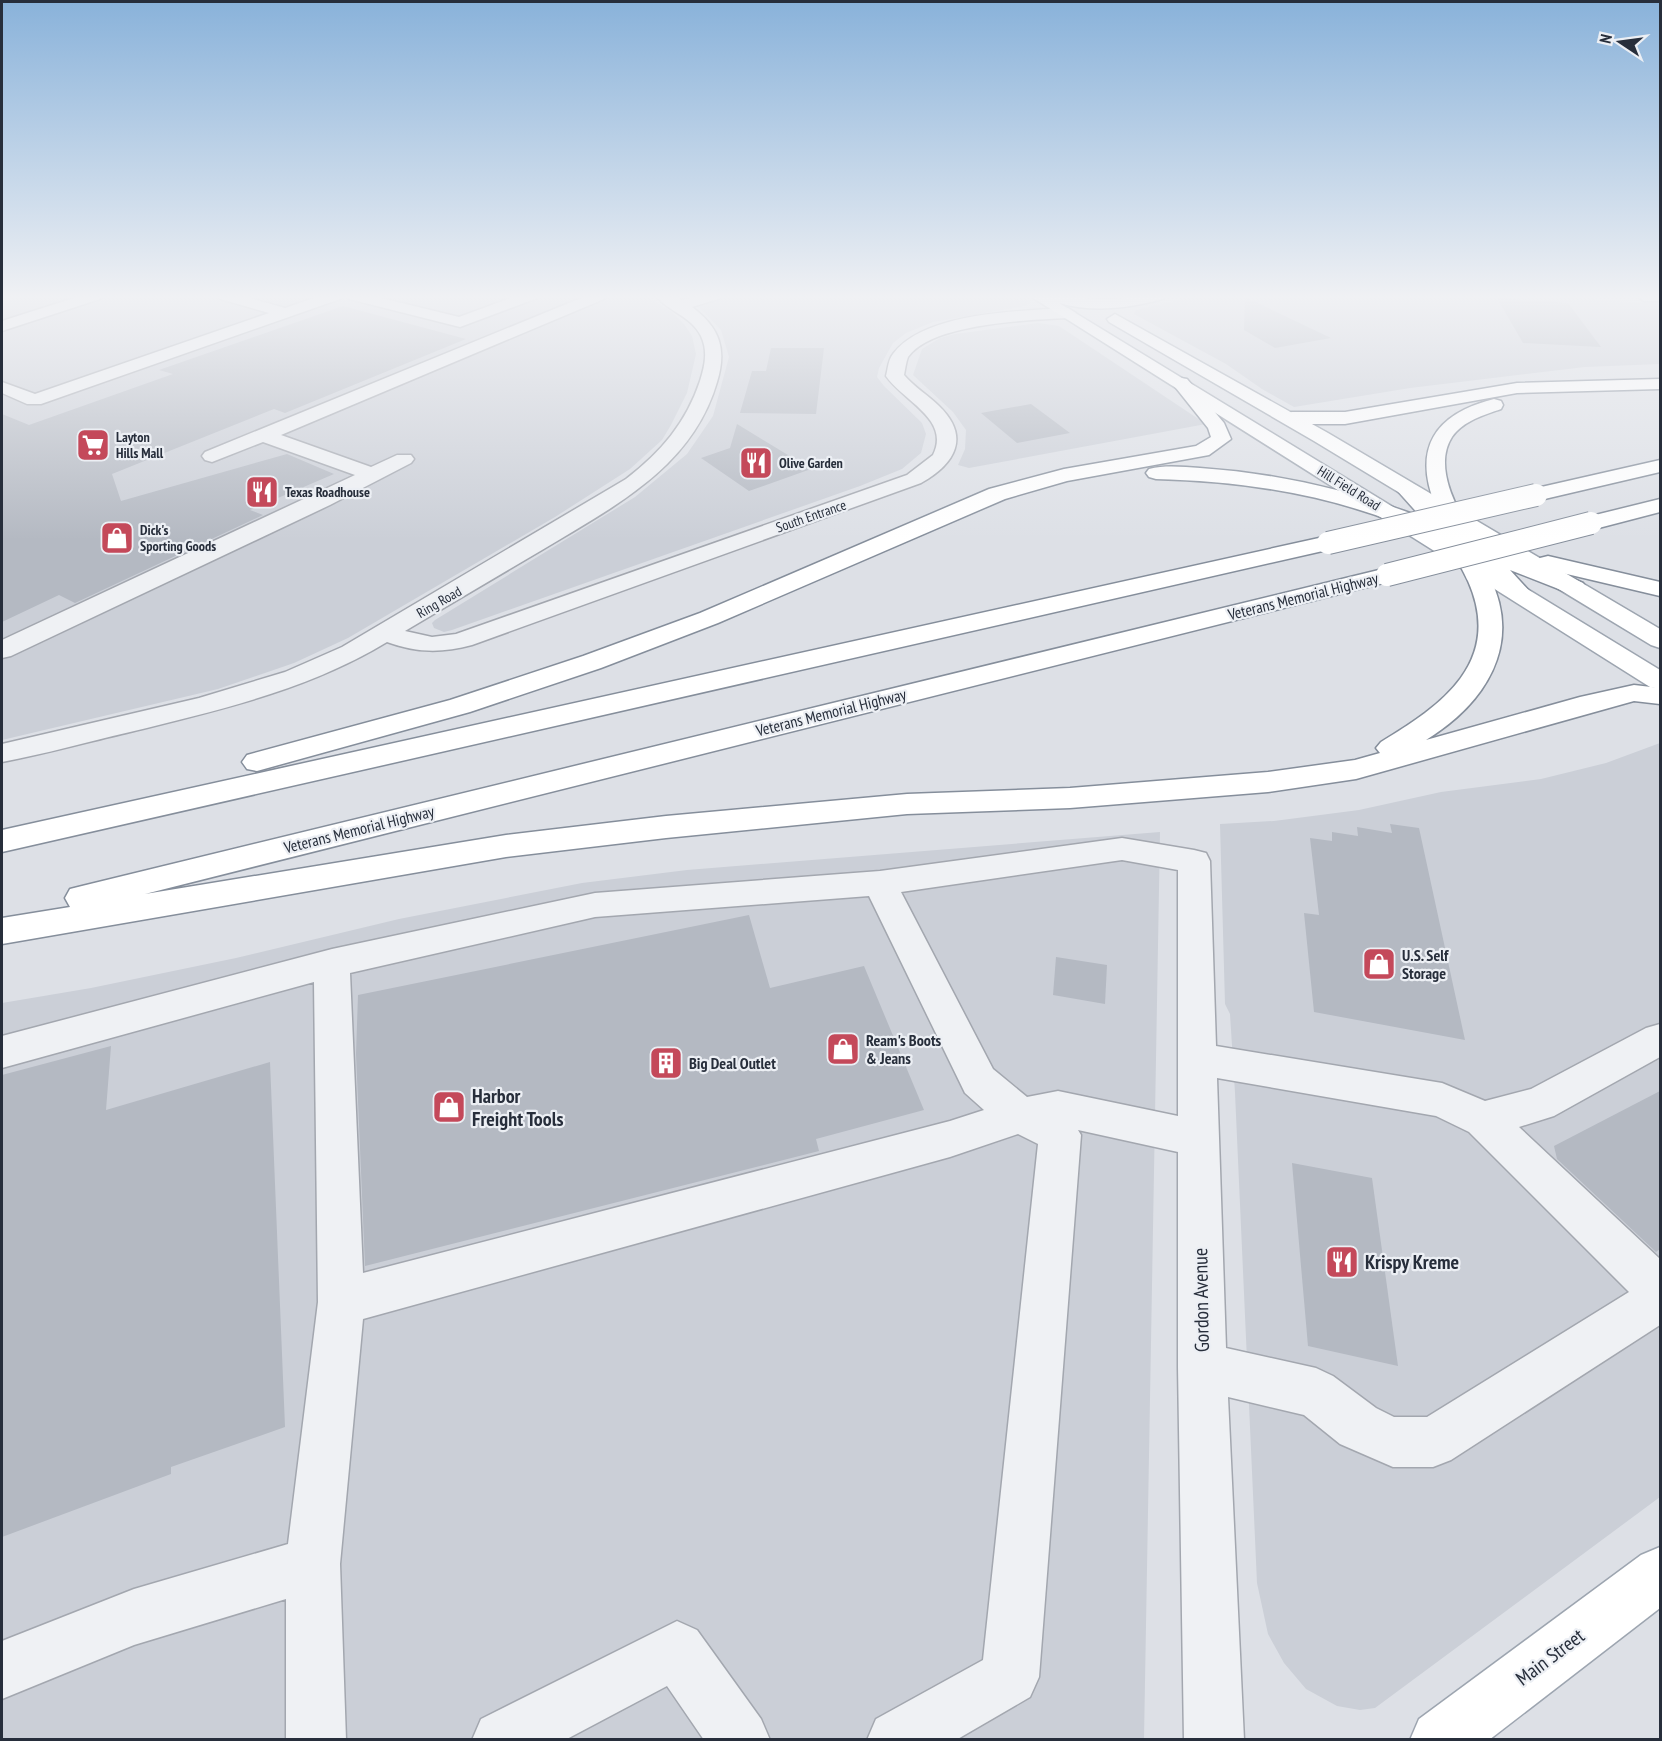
<svg xmlns="http://www.w3.org/2000/svg" width="1662" height="1741" viewBox="0 0 1662 1741" font-family="'PT Sans Narrow',sans-serif">
  <rect width="100%" height="100%" fill="#dde0e6"/>
  <g fill="#cbcfd7">
    <path d="M2 296H79L2 321Z"/>
    <path d="M109 296H646L672 312 684 324 692 336 696 354 687 393 671 425 662 440 630 469 555 517 348 638 294 663 218 689 2 740V331Z"/>
    <path d="M727 296H1023L1031 302 1025 306 933 322 906 333 893 343 879 368 877 377 884 386 922 423 926 434 921 453 902 469 860 486 452 630 444 632 434 628 432 623 435 620 635 497 687 454 713 416 729 357 721 330 699 307Z"/>
    <path d="M1196 296H1550L1660 304V364L1585 367 1410 388 1294 407 1262 389 1226 364 1134 314 1136 310Z"/>
    <path d="M1038 323 1059 326 1206 424 969 468 958 465 965 449 966 430 953 412 913 375 922 349 940 338 955 334Z"/>
    <path d="M1660 743V1497L1375 1708 1360 1710 1337 1706 1306 1689 1284 1663 1268 1634 1257 1583 1235 1093 1230 1014 1225 1004 1220 824 1274 821 1359 810 1441 792 1541 779 1606 763Z"/>
    <path d="M1160 832 1144 1739 2 1740V1003L91 988 236 958 399 919 582 883 687 870Z"/>
  </g>
  <g fill="#b4b9c2">
    <path d="M1245 297 1331 338 1275 348 1244 330Z"/>
    <path d="M1497 298 1568 303 1601 347 1523 343Z"/>
    <path d="M343 306 466 339 285 413 274 409 112 474 121 501 287 454 334 474 250 510 263 515 75 603 59 595 2 622V414L29 425 173 374 159 370Z"/>
    <path d="M771 348H824L816 414 740 413 752 371H766Z"/>
    <path d="M1031 404 1070 433 1017 443 981 413Z"/>
    <path d="M737 424 811 469 749 491 701 458 730 448Z"/>
    <path d="M1390 824 1419 828 1465 1040 1314 1012 1304 913 1319 915 1310 838 1332 841V832L1358 836 1357 827 1392 833Z"/>
    <path d="M749 915 770 988 864 966 924 1110 816 1139 819 1151 365 1266 356 1054 358 995Z"/>
    <path d="M1056 957 1107 965 1105 1004 1053 995Z"/>
    <path d="M111 1046 106 1110 270 1062 285 1427 171 1467V1474L2 1537V1075Z"/>
    <path d="M1660 1091V1249L1656 1252 1557 1159 1554 1146Z"/>
    <path d="M1292 1163 1372 1178 1398 1366 1308 1346Z"/>
  </g>
  <g fill="none" stroke-linecap="round" stroke-linejoin="round">
    <defs>
      <g id="minor">
        <path d="M80 296H103L100 299 2 331V321Z"/>
        <path d="M217 296H242L285 308 320 296H343L340 299 41 404H27L2 393V382L35 394 269 313 220 299Z"/>
        <path d="M346 296H373L459 317 516 296H538L535 299 460 327 349 299Z"/>
        <path d="M586 296H607L604 299 281 435 371 467 397 455H411L414 459 411 463 330 505 11 656 2 658V640L355 475 263 442 212 462 205 460 202 456 205 452Z"/>
        <path d="M656 296H675L682 300 697 296H721L718 299 692 307C720 328 727 349 717 382 692 468 613 507 542 550 496 577 451 604 405 631L432 637 456 634 907 475 933 455C951 419 903 401 886 376 888 369 888 360 893 354 924 312 1020 311 1068 308L1076 313 1068 318C1030 320 931 323 908 357 906 362 905 370 904 375 914 387 928 395 939 406 971 437 955 464 921 483L472 645C442 653 417 653 387 642 308 690 219 710 130 732 87 742 45 754 2 762V744L199 698 285 672 342 647 626 479C661 452 686 423 700 381 705 365 708 351 701 336 691 316 669 312 656 296Z"/>
        <path d="M1636 296H1660V301H1644Z"/>
        <path d="M1122 838 1194 850 1206 853 1210 861 1216 1046 1442 1083 1485 1101 1531 1089 1646 1028 1660 1024V1057L1554 1116 1519 1127 1660 1259V1325L1451 1460 1433 1467H1393L1340 1444 1304 1415 1228 1397 1244 1740H1184L1178 1367V1152L1078 1130 1081 1135 1039 1677 1030 1697 956 1740H867L876 1719 983 1660 1038 1144 1018 1134 950 1157 363 1319 340 1564 346 1740H286V1599L134 1645 2 1699V1641L134 1589 288 1544 318 1302 314 982 2 1068V1036L332 949 595 893 880 871ZM1122 860 1178 870V1116L1058 1091 1027 1097 993 1069 901 892ZM869 896 965 1093 984 1110 950 1121 363 1273 350 973 595 917ZM1217 1078 1436 1116 1469 1132 1629 1292 1427 1417H1394L1376 1408 1333 1376 1316 1368 1226 1348Z"/>
        <path d="M677 1621 697 1630 761 1719 770 1740H704L667 1686 565 1740H472L481 1719Z"/>
      </g>
      <g id="major">
        <path d="M1030 296 1107 299 1166 296 1163 299C1129 308 1094 313 1059 303L1660 670V689L1650 687Z"/>
        <path d="M1115 314 1328 433 1660 629V648L1651 645 1314 441 1109 322 1107 319Z"/>
        <path d="M1660 1547V1608L1489 1740H1410L1419 1719 1641 1555Z"/>
      </g>
      <g id="highway">
        <path d="M1181 378 1187 379 1224 423 1231 439 1209 455 1067 481 1005 499 718 623 601 668 470 712 257 771 247 769 242 762 247 755 450 700 583 656 700 613 989 489 1064 469 1196 446 1211 437 1208 428 1172 383 1175 379Z"/>
        <path d="M1660 379V389L1517 393 1345 424H1292L1285 422 1282 418 1285 414 1292 412H1345L1517 383Z"/>
        <path d="M1494 399 1501 401 1503 405 1501 409C1484 415 1463 421 1452 437 1432 468 1459 517 1480 541L1537 565 1540 558 1548 556 1660 582V596L1554 571 1583 583 1586 588 1583 593 1574 595 1510 570 1532 594 1529 599C1510 604 1502 590 1490 578 1523 645 1485 704 1426 740L1580 697 1634 685 1660 688V704L1634 701 1356 779 1268 792 1070 808 907 814 666 838 506 857 2 944V918L70 907 65 898 70 889 82 886 1387 568 1395 570 1399 575 1395 580 145 894 506 835 666 816 907 794 1070 788 1268 772 1355 760 1380 753 1376 748 1381 742C1441 706 1504 662 1468 581 1462 569 1452 547 1440 541 1427 534 1411 529 1397 523 1321 493 1238 481 1156 479L1149 477 1146 473 1149 469C1165 465 1183 467 1200 468 1275 473 1350 490 1421 517L1395 488 1399 484C1416 479 1425 496 1436 507 1412 449 1434 414 1494 399Z"/>
        <path d="M1660 460V472L1536 501 1528 500 1525 495 1528 490Z"/>
        <path d="M1660 499V512L1591 530 1583 528 1580 523 1583 518Z"/>
        <path d="M1328 536 1336 538 1339 543 1336 548 2 852V830Z"/>
      </g>
    </defs>
    <use href="#minor" stroke="#a3a7af" stroke-width="3"/>
    <use href="#major" stroke="#9da5b0" stroke-width="3"/>
    <use href="#highway" stroke="#858e9b" stroke-width="3"/>
    <use href="#minor" fill="#eff1f4" fill-rule="evenodd"/>
    <use href="#major" fill="#fff" fill-rule="evenodd"/>
    <use href="#highway" fill="#fff" fill-rule="evenodd"/>
    <defs>
      <g id="highway-bridge">
        <path d="M1328 543 1536 495"/>
        <path d="M1387 575 1591 523"/>
      </g>
    </defs>
    <use href="#highway-bridge" stroke="#858e9b" stroke-width="24" stroke-linecap="butt"/>
    <use href="#highway-bridge" stroke="#fff" stroke-width="22"/>
  </g>
  <linearGradient id="sky" x2="0" y2="1"><stop stop-color="#89b2da"/><stop offset="0.55" stop-color="#f0f1f4"/><stop offset="1" stop-color="#f0f1f4" stop-opacity="0"/></linearGradient>
  <rect width="1662" height="540" fill="url(#sky)"/>
  <defs>
    <symbol id="supermarket-square" viewBox="-11 -11 22 22"><rect x="-9" y="-9" width="18" height="18" rx="4" fill="#c4495a" stroke="#eceff4"/><path d="M-6-5.5h2.5l.6 2H6L4.5 2H-2.5L-4.4-4H-6ZM-1.5 3.2a1.3 1.3 0 1 0 .1 0ZM3 3.2a1.3 1.3 0 1 0 .1 0Z" fill="#fff"/></symbol>
    <symbol id="restaurant-square" viewBox="-11 -11 22 22"><rect x="-9" y="-9" width="18" height="18" rx="4" fill="#c4495a" stroke="#eceff4"/><path d="M-5-6h1v4h1v-4h1v4h1v-4h1v5L-1.5 .5V6h-2V.5L-5-1ZM5-6V6H3V1.5H1.5Q1.5-4 5-6Z" fill="#fff"/></symbol>
    <symbol id="shop-square" viewBox="-11 -11 22 22"><rect x="-9" y="-9" width="18" height="18" rx="4" fill="#c4495a" stroke="#eceff4"/><path d="M-5-2.5h2.3a2.7 3.5 0 0 1 5.4 0H5L5.5 6h-11ZM-1.5-2.5h3a1.5 2.3 0 0 0-3 0Z" fill="#fff"/></symbol>
    <symbol id="building-square" viewBox="-11 -11 22 22"><rect x="-9" y="-9" width="18" height="18" rx="4" fill="#c4495a" stroke="#eceff4"/><path d="M-4-6H4V6H1V3H-1V6H-4ZM-2.5-4.3h1.7v1.8h-1.7ZM.8-4.3h1.7v1.8H.8ZM-2.5-1h1.7V.8h-1.7ZM.8-1h1.7V.8H.8Z" fill="#fff"/></symbol>
  </defs>
  <g fill-rule="evenodd">
    <use href="#supermarket-square" x="74" y="426" width="38" height="38"/>
    <use href="#restaurant-square" x="737" y="444" width="38" height="38"/>
    <use href="#restaurant-square" x="243" y="473" width="38" height="38"/>
    <use href="#shop-square" x="98" y="519" width="38" height="38"/>
    <use href="#shop-square" x="1360" y="945" width="38" height="38"/>
    <use href="#shop-square" x="824" y="1030" width="38" height="38"/>
    <use href="#building-square" x="647" y="1044" width="38" height="38"/>
    <use href="#shop-square" x="430" y="1088" width="38" height="38"/>
    <use href="#restaurant-square" x="1323" y="1243" width="38" height="38"/>
  </g>
  <g text-anchor="middle" dominant-baseline="central" stroke-width="4.5" stroke-linejoin="round" paint-order="stroke">
    <g font-size="14" font-weight="bold" fill="#272e3b" stroke="#eceff4" text-anchor="start">
      <text x="116" y="437">Layton<tspan x="116" dy="16">Hills Mall</tspan></text>
      <text x="779" y="463">Olive Garden</text>
      <text x="285" y="492">Texas Roadhouse</text>
      <text x="140" y="530">Dick's<tspan x="140" dy="16">Sporting Goods</tspan></text>
    </g>
    <g font-size="14" fill="#272e3b" stroke="#eceff4">
      <text transform="translate(1349 488) rotate(32)">Hill Field Road</text>
      <text transform="translate(811 516) rotate(-19)">South Entrance</text>
      <text transform="translate(439 602) rotate(-30)">Ring Road</text>
    </g>
    <g font-size="16" fill="#272e3b" stroke="#eceff4">
      <text transform="translate(1303 596) rotate(-14)">Veterans Memorial Highway</text>
      <text transform="translate(831 712) rotate(-14)">Veterans Memorial Highway</text>
      <text transform="translate(359 829) rotate(-14)">Veterans Memorial Highway</text>
    </g>
    <g font-size="16" font-weight="bold" fill="#272e3b" stroke="#eceff4" text-anchor="start">
      <text x="1402" y="955">U.S. Self<tspan x="1402" dy="18">Storage</tspan></text>
      <text x="866" y="1040">Ream's Boots<tspan x="866" dy="18">&amp; Jeans</tspan></text>
      <text x="689" y="1063">Big Deal Outlet</text>
    </g>
    <g font-size="20" font-weight="bold" fill="#272e3b" stroke="#eceff4" text-anchor="start">
      <text x="472" y="1096">Harbor<tspan x="472" dy="23">Freight Tools</tspan></text>
      <text x="1365" y="1262">Krispy Kreme</text>
    </g>
    <g font-size="20" fill="#272e3b" stroke="#eceff4">
      <text transform="translate(1201 1300) rotate(-91)">Gordon Avenue</text>
      <text transform="translate(1550 1657) rotate(-37)">Main Street</text>
    </g>
  </g>
  <rect width="1662" height="1741" fill="none" stroke="#272e3b" stroke-width="6"/>
  <g transform="translate(1620 42) rotate(283)" stroke="#eceff4" stroke-width="4.5" paint-order="stroke">
  <path d="M0-4.5L10 22L0 15L-10 22Z" fill="#272e3b"/>
  <text y="-9" font-size="16" font-weight="bold" text-anchor="middle" fill="#272e3b">N</text>
  </g>
</svg>
